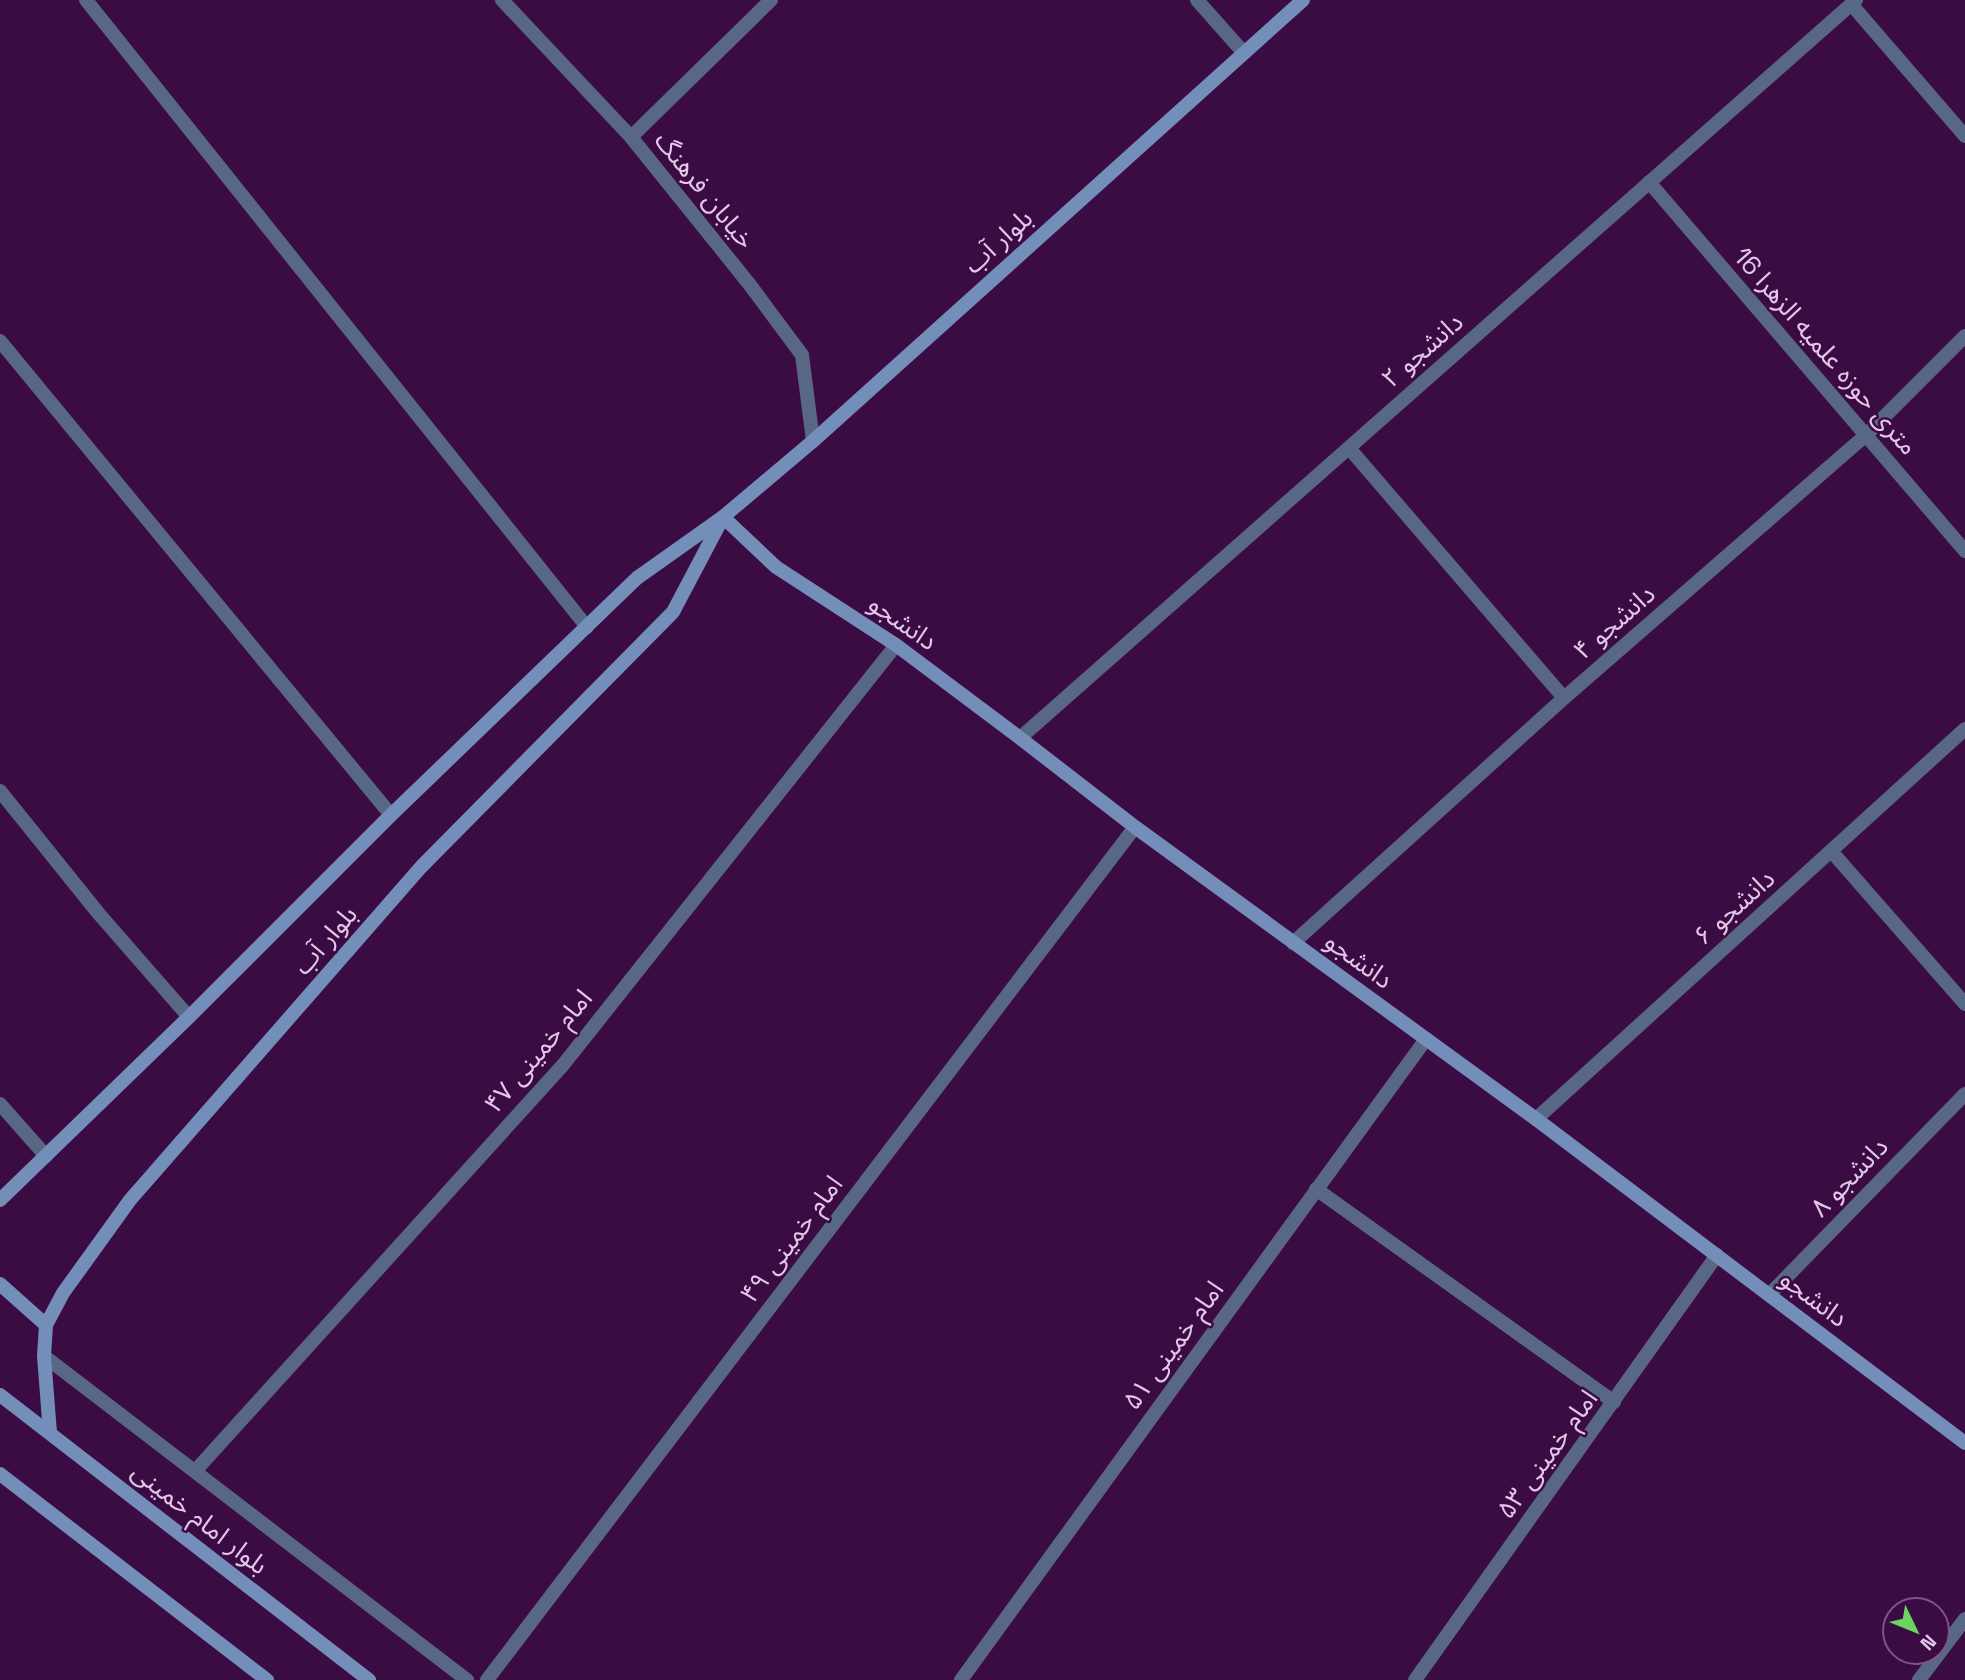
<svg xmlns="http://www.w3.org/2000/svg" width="1965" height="1680" viewBox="0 0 1965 1680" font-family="'Space Grotesk','Noto Sans Arabic',sans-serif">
  <rect width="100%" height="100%" fill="#3b0b43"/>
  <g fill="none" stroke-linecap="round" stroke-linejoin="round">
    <g stroke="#586884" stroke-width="14">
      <path d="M86 0 587 627"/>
      <path d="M502 0 631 137 750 285 802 355 813 441"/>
      <path d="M1197 0 1244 53"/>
      <path d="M1851 4 1965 136"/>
      <path d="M631 137 771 0"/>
      <path d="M1649 182 1965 551"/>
      <path d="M0 341 391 815"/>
      <path d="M1349 448 1564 698"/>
      <path d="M1020 738 1856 0"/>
      <path d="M0 791 99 914 189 1017"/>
      <path d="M1832 852 1965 1004"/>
      <path d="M1293 943 1564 698 1866 435 1965 336"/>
      <path d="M0 1104 46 1156"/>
      <path d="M1536 1119 1965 729"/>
      <path d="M1316 1189 1614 1402"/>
      <path d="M1769 1295 1965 1094"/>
      <path d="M44 1356 467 1680"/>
      <path d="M196 1470 563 1065 896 645"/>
      <path d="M487 1680 1135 827"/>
      <path d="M961 1680 1426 1039"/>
      <path d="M1415 1680 1717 1255"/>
      <path d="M1919 1680 1965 1619"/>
    </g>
    <g stroke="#748eba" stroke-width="14">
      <path d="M723 517 776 567 896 645 1020 738 1135 827 1536 1119 1965 1443"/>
      <path d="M0 1200 189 1017 391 815 637 578 723 517 813 441 1303 0"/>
      <path d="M0 1284 46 1325"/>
      <path d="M0 1395 369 1680"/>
      <path d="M50 1433 44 1356 46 1325 63 1293 130 1200 421 867 673 612 721 521"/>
      <path d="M0 1474 267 1680"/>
    </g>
  </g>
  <g text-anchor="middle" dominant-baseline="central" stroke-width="5" stroke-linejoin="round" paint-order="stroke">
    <g font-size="26" fill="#e3c7e8" stroke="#3b0b43">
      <text transform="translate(705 190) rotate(51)">خیابان فرهنگ</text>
      <text transform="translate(998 241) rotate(-42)">بلوار آب</text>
      <text transform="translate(1422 350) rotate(-41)">دانشجو ۲</text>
      <text transform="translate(1826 351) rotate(49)">16 متری حوزه علمیه الزهرا</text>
      <text transform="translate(903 622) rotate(35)">دانشجو</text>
      <text transform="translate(1614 622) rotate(-41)">دانشجو ۴</text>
      <text transform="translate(1734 907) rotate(-42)">دانشجو ۶</text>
      <text transform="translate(325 940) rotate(-49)">بلوار آب</text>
      <text transform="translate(1359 960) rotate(36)">دانشجو</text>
      <text transform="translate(538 1051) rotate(-50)">امام خمینی ۴۷</text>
      <text transform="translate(1849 1177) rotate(-46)">دانشجو ۸</text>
      <text transform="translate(791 1239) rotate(-53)">امام خمینی ۴۹</text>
      <text transform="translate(1814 1298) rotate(37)">دانشجو</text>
      <text transform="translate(1173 1345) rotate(-54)">امام خمینی ۵۱</text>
      <text transform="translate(1547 1454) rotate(-54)">امام خمینی ۵۳</text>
      <text transform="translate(200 1518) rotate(38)">بلوار امام خمینی</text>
    </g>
  </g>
  <g transform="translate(1916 1631) rotate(133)"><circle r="33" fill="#3b0b43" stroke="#7e5685" stroke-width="2"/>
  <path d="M0-5L12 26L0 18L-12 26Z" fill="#6dd361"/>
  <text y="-10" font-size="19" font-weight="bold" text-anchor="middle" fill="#e3c7e8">N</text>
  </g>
</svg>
